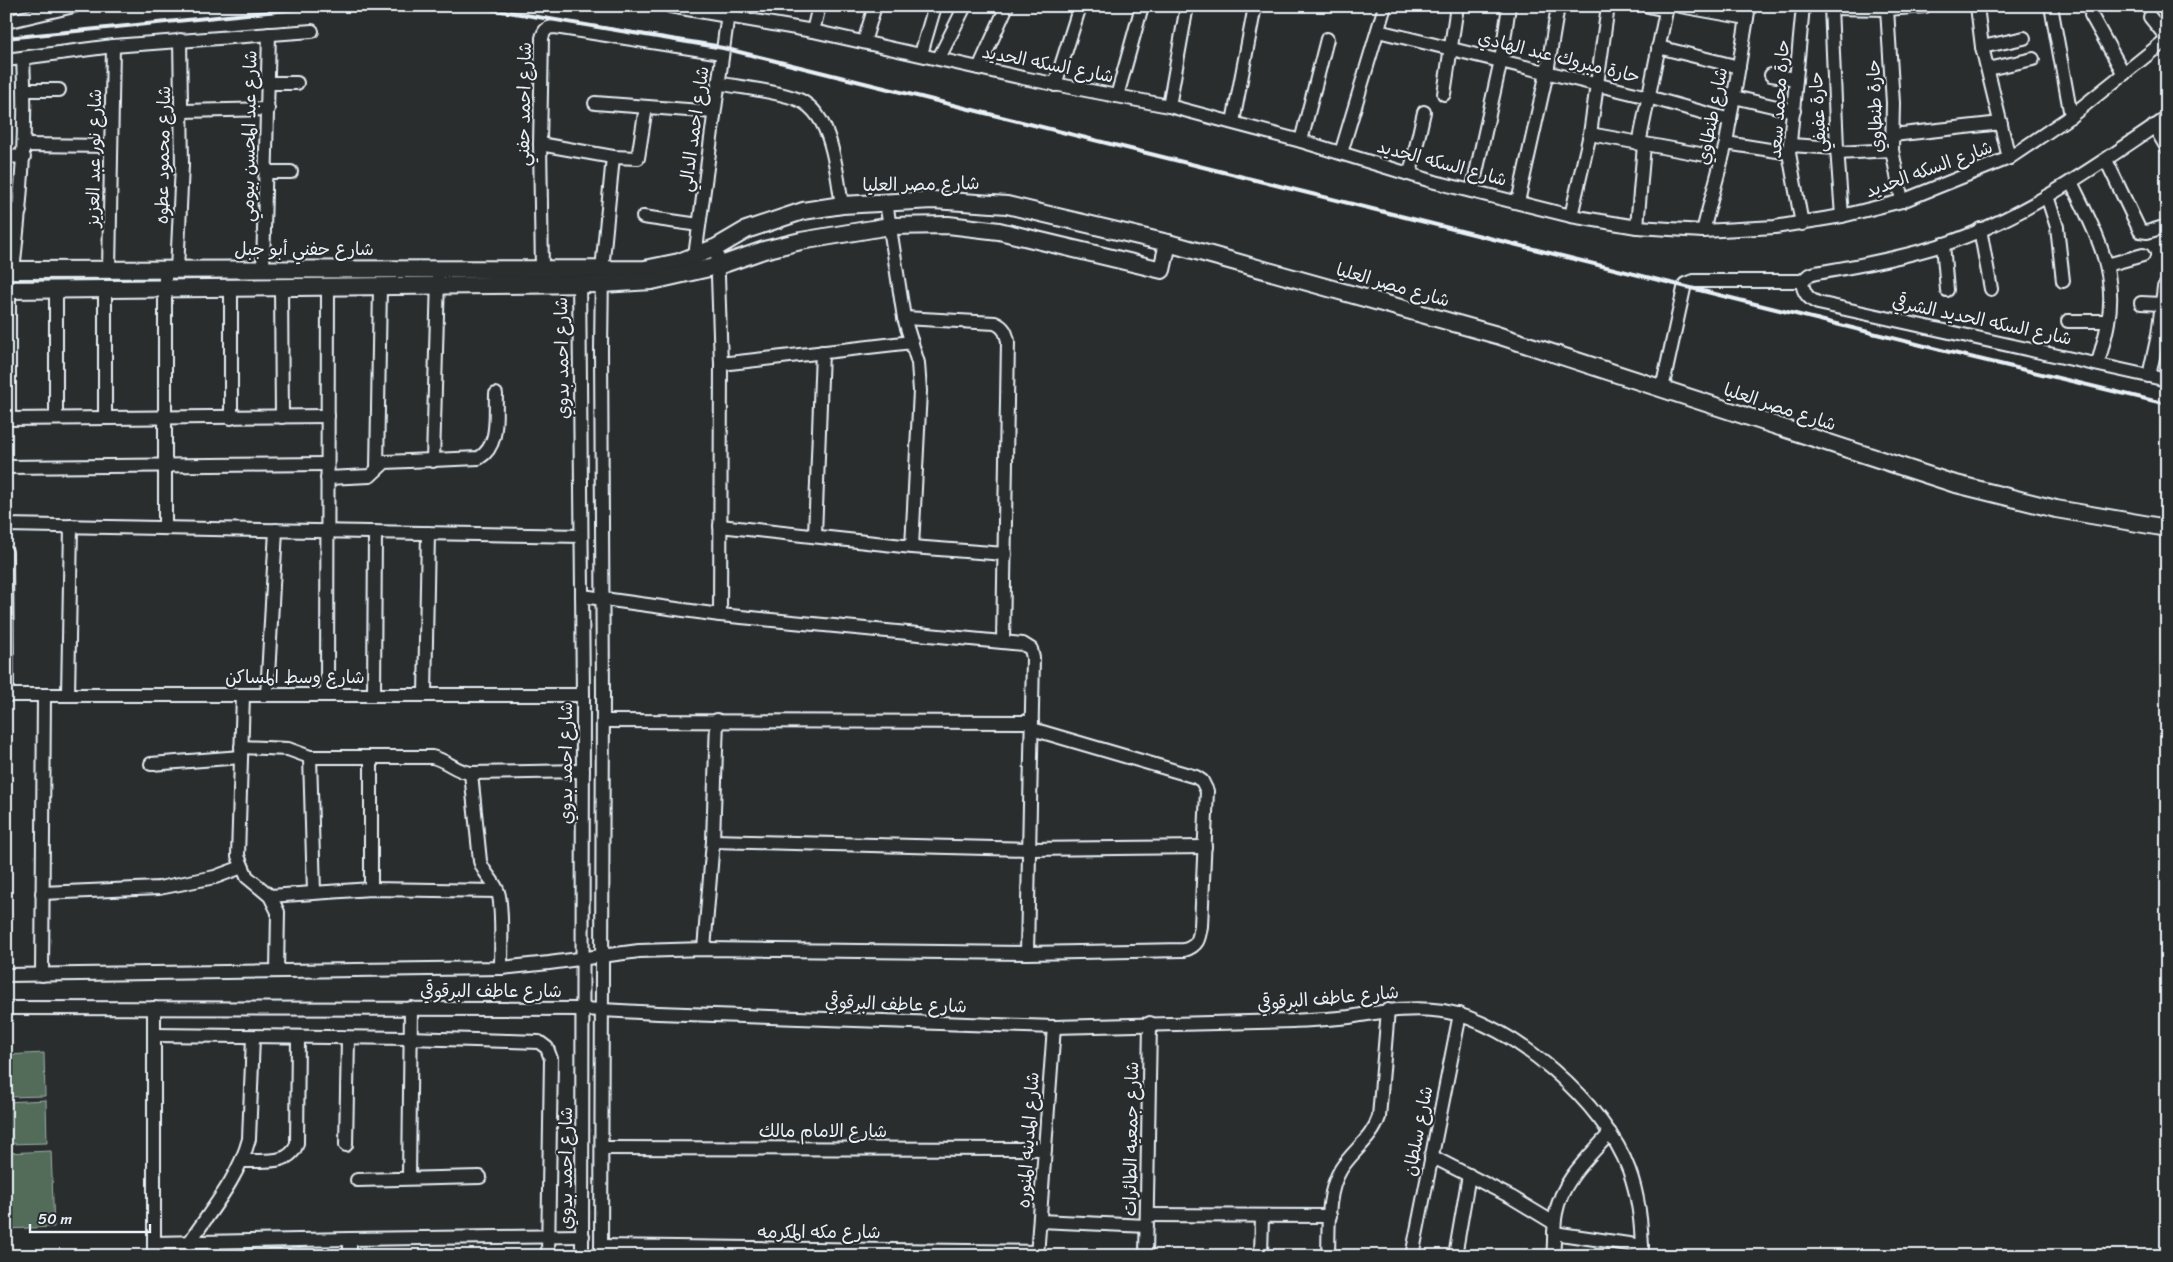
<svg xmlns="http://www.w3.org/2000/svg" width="2173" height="1262" viewBox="0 0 2173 1262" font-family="Sriracha,'Playpen Sans Arabic',sans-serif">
  <rect width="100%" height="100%" fill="#2a2d2e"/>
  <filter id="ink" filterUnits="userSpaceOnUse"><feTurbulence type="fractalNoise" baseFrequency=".02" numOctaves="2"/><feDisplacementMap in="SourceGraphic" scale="10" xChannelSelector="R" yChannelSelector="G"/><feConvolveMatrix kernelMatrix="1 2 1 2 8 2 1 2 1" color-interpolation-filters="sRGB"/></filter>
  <g filter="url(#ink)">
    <g fill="#526c5a" stroke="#9daea9">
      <path d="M44 1053 45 1096 6 1097V1055Z"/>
      <path d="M46 1100 47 1143 6 1144V1102Z"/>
      <path d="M51 1151 54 1227 6 1229V1153Z"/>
    </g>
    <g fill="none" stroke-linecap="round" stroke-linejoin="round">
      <defs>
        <g id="minor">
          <path d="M670 6 813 31 1023 78 1169 106 1301 141 1435 182 1571 216 1637 227 1703 231 1775 227 1842 216 1902 201 2009 158 2071 116 2167 39"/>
          <path d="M1648 6 1666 10"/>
          <path d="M1680 6 1747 18"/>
          <path d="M1831 6 1837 148 1842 216"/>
          <path d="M1977 6 1982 47 2009 158"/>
          <path d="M2051 6 2071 116"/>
          <path d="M1831 8 1887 9 1925 6"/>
          <path d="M1887 9 1893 103 1892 150 1902 201"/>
          <path d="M2091 15 2124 74"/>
          <path d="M2150 17 2167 38"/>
          <path d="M6 22 74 6"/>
          <path d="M813 31 819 6"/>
          <path d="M1378 31 1648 97 1730 120"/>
          <path d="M864 42 875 6"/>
          <path d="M1658 47 1739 67"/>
          <path d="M1982 47 2024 38"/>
          <path d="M921 54 935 6"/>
          <path d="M939 58 965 6"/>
          <path d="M6 60 113 46 312 31"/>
          <path d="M979 68 1007 6"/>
          <path d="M1988 69 2033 59"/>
          <path d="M1771 75 1796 79"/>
          <path d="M268 83H297"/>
          <path d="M718 83C743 88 770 90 794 98 833 110 836 171 842 205"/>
          <path d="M1055 85 1080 6"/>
          <path d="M25 90H59"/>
          <path d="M1444 94 1457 6"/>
          <path d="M1117 96 1142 6"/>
          <path d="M1734 97 1794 111"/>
          <path d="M595 103 714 112"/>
          <path d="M1169 106 1187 6"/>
          <path d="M182 111 268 109"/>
          <path d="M1233 122 1255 6"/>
          <path d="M2154 126 2167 148"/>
          <path d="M1590 134 1722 158"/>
          <path d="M1893 135 2001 123"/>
          <path d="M1301 141 1327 39"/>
          <path d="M1726 143 1789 153"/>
          <path d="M540 144 613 157 638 158 646 107"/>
          <path d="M1639 144 1667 6"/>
          <path d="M25 145 111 146"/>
          <path d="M1790 145 1837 148"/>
          <path d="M1341 153 1385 6"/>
          <path d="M1838 153 1892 150"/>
          <path d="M6 156 24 157"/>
          <path d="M2106 160 2140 231 2147 232 2167 226"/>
          <path d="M267 172H291"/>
          <path d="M1410 174 1424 112"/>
          <path d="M2071 182C2093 227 2118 270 2108 322 2106 336 2101 350 2098 364"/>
          <path d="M1472 191 1501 60 1509 6"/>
          <path d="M2047 196 2057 227 2063 281"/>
          <path d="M886 202 904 318 918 363 920 391 912 547"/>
          <path d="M1518 202 1547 72 1558 6"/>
          <path d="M6 210 20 211"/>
          <path d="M1571 216 1590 134 1608 6"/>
          <path d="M643 217 699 225"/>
          <path d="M1802 224 1789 153 1803 6"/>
          <path d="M1637 227 1644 145"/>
          <path d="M1980 229 1991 289"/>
          <path d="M1703 231 1726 143 1749 6"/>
          <path d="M1943 244 1947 290"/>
          <path d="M717 247 721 364 720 615"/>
          <path d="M695 256 729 6"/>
          <path d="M2107 265 2143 255"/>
          <path d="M263 269 269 34"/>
          <path d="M542 269 540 144 542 38C544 30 547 27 555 27L722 53"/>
          <path d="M13 270C21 199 27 130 23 58"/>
          <path d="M109 270 113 46"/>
          <path d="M177 270 182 165 180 40"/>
          <path d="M579 277 583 695 582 1256"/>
          <path d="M1802 281 1809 275 1816 273C1858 266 1901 258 1942 245 2024 218 2096 166 2167 118"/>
          <path d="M1802 281C1803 293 1808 299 1818 303L2167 380"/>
          <path d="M281 287 282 417"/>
          <path d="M231 288V418"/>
          <path d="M105 289V418"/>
          <path d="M2141 303 2162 304"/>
          <path d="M904 318 995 323C1004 327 1006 332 1008 341L1003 642"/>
          <path d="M2068 321H2108"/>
          <path d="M721 364 912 342"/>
          <path d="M2149 376 2158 335 2164 287"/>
          <path d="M1662 389 1685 284 1693 281H1802"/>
          <path d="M56 418V290"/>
          <path d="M6 419 328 416"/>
          <path d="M9 419V290"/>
          <path d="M433 461 438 278"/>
          <path d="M6 467 327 464"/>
          <path d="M377 469 380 286"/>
          <path d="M327 478 370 476 385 462 479 458C500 445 495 417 496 394"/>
          <path d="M6 525 581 536"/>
          <path d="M720 526 912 547 1005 554"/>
          <path d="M165 528V270"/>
          <path d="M815 535 822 352"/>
          <path d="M6 552 7 695"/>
          <path d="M582 596 720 615 1023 644 1031 649 1033 658 1027 953"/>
          <path d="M6 695H583"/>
          <path d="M68 695 71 526"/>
          <path d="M243 695 238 856 247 877 270 896 278 912 277 971"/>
          <path d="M267 695 276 530"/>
          <path d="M327 695 328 287"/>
          <path d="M374 695 375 532"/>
          <path d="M425 695 428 533"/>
          <path d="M603 721 1032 722"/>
          <path d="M241 747 288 749 310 757H432C447 760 456 772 471 773L583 771"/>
          <path d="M310 757 314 892"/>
          <path d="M151 764 241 757"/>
          <path d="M471 773 480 861C483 873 494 880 498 892 503 906 501 950 501 968"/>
          <path d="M713 841 1029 849 1205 847"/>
          <path d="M371 889V757"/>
          <path d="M42 893 159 888 215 877 242 867"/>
          <path d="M270 896 371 889 497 891"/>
          <path d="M704 949 713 841 717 720"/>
          <path d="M6 975 501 968 549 963 639 951 704 949 1027 953 1184 950C1198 946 1199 939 1201 926L1207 791 1202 781 1196 777 1032 729"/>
          <path d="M42 975 44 695"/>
          <path d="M6 1008 583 1009 658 1013 1054 1027 1293 1021C1311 1020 1330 1019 1349 1017 1381 1012 1411 1006 1443 1011 1512 1022 1606 1105 1629 1170 1639 1197 1642 1227 1642 1256"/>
          <path d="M154 1035 409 1038 539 1042 547 1048 551 1059 548 1256"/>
          <path d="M346 1145 348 1038"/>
          <path d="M602 1148 1045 1149"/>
          <path d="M1431 1156 1511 1197 1554 1223"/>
          <path d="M242 1161C262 1160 291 1166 297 1143L298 1037"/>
          <path d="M409 1178 411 1008"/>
          <path d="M357 1180 480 1177"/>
          <path d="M1147 1215 1330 1216"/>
          <path d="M1040 1221 1147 1226"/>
          <path d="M1554 1233 1642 1246"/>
          <path d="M350 1239V1256"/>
          <path d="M154 1243 350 1239 583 1236"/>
          <path d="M189 1243C211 1210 239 1177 249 1139L253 1037"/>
          <path d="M601 1246 1038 1252"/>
          <path d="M154 1256V1008"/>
          <path d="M214 1256V1242"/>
          <path d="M601 1256 603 695 601 349 602 270 613 157"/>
          <path d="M1037 1256 1054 1027"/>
          <path d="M1146 1256 1150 1023"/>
          <path d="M1261 1256 1262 1216"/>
          <path d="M1328 1256C1329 1229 1326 1193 1341 1169 1353 1150 1372 1139 1379 1117L1388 1010"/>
          <path d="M1412 1256 1460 1014"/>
          <path d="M1455 1256 1469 1175"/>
          <path d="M1553 1256C1555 1241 1553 1227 1556 1213 1562 1180 1589 1157 1610 1133"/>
        </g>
        <g id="tertiary">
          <path d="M6 270 645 269 679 262 717 247 746 230 803 211 842 205 933 200 1007 205 1168 243 1497 335 1952 483 2056 509 2167 528"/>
          <path d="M6 290 602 284 652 281 718 266 764 250 801 241 890 226 948 225 999 231 1162 270 1168 243"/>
        </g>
      </defs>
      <use href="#minor" stroke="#e8f1f8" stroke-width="16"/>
      <use href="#tertiary" stroke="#e8f1f8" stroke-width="20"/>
      <use href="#minor" stroke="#2a2d2e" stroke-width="12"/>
      <use href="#tertiary" stroke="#2a2d2e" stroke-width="16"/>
      <g stroke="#e8f1f8" stroke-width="4">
        <path d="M472 6 723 48 1941 350 2167 404"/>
        <path d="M6 38 307 8 433 6"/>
      </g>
    </g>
  </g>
  <g text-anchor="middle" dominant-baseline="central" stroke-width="4.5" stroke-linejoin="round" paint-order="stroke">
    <g font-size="18" fill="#e8f1f8" stroke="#2a2d2e">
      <text transform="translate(1559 57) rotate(14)">حارة مبروك عبد الهادي</text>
      <text transform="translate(1048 64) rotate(11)">شارع السكه الحديد</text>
      <text transform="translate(1779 99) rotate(-86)">حارة محمد سعد</text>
      <text transform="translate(524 104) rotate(-89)">شارع احمد حفني</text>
      <text transform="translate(1875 106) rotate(-92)">حارة طنطاوي</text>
      <text transform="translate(1818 112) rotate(-93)">حارة عفيفي</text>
      <text transform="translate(1712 116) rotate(-79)">شارع طنطاوي</text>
      <text transform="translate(694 129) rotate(-82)">شارع احمد الدالي</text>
      <text transform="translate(249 136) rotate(-89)">شارع عبد المحسن بيومي</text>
      <text transform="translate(163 155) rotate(-89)">شارع محمود عطوه</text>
      <text transform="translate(94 158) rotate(-89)">شارع نور عبد العزيز</text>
      <text transform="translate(1442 163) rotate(15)">شارع السكه الحديد</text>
      <text transform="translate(1929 169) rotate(-20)">شارع السكه الحديد</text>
      <text transform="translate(921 184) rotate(-1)">شارع مصر العليا</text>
      <text x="304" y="249">شارع حفني أبو جبل</text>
      <text transform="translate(1393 285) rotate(16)">شارع مصر العليا</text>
      <text transform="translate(1982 320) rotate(12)">شارع السكه الحديد الشرقي</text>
      <text transform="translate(562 358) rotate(-91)">شارع احمد بدوي</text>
      <text transform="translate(1780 407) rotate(18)">شارع مصر العليا</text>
      <text x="295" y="677">شارع وسط المساكن</text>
      <text transform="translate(566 763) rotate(-90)">شارع احمد بدوي</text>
      <text x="491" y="991">شارع عاطف البرقوقي</text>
      <text transform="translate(1328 998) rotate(-5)">شارع عاطف البرقوقي</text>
      <text transform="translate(896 1004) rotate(2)">شارع عاطف البرقوقي</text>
      <text x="823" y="1131">شارع الامام مالك</text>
      <text transform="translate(1418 1131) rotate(-79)">شارع سلطان</text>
      <text transform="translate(1131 1139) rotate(-89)">شارع جمعيه الطائرات</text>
      <text transform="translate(1028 1140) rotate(-86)">شارع المدينه المنوره</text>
      <text transform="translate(566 1168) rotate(-90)">شارع احمد بدوي</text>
      <text x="819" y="1232">شارع مكه المكرمه</text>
    </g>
  </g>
  <rect width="2173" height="1262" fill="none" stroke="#2a2d2e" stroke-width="25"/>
  <rect x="12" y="12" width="2148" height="1237" fill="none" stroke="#e8f1f8" stroke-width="2" filter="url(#ink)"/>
  <path d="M30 1224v8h120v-8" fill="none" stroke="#e8f1f8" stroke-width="2.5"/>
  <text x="38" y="1224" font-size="15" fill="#e8f1f8" stroke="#2a2d2e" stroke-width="4" paint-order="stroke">50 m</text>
</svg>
